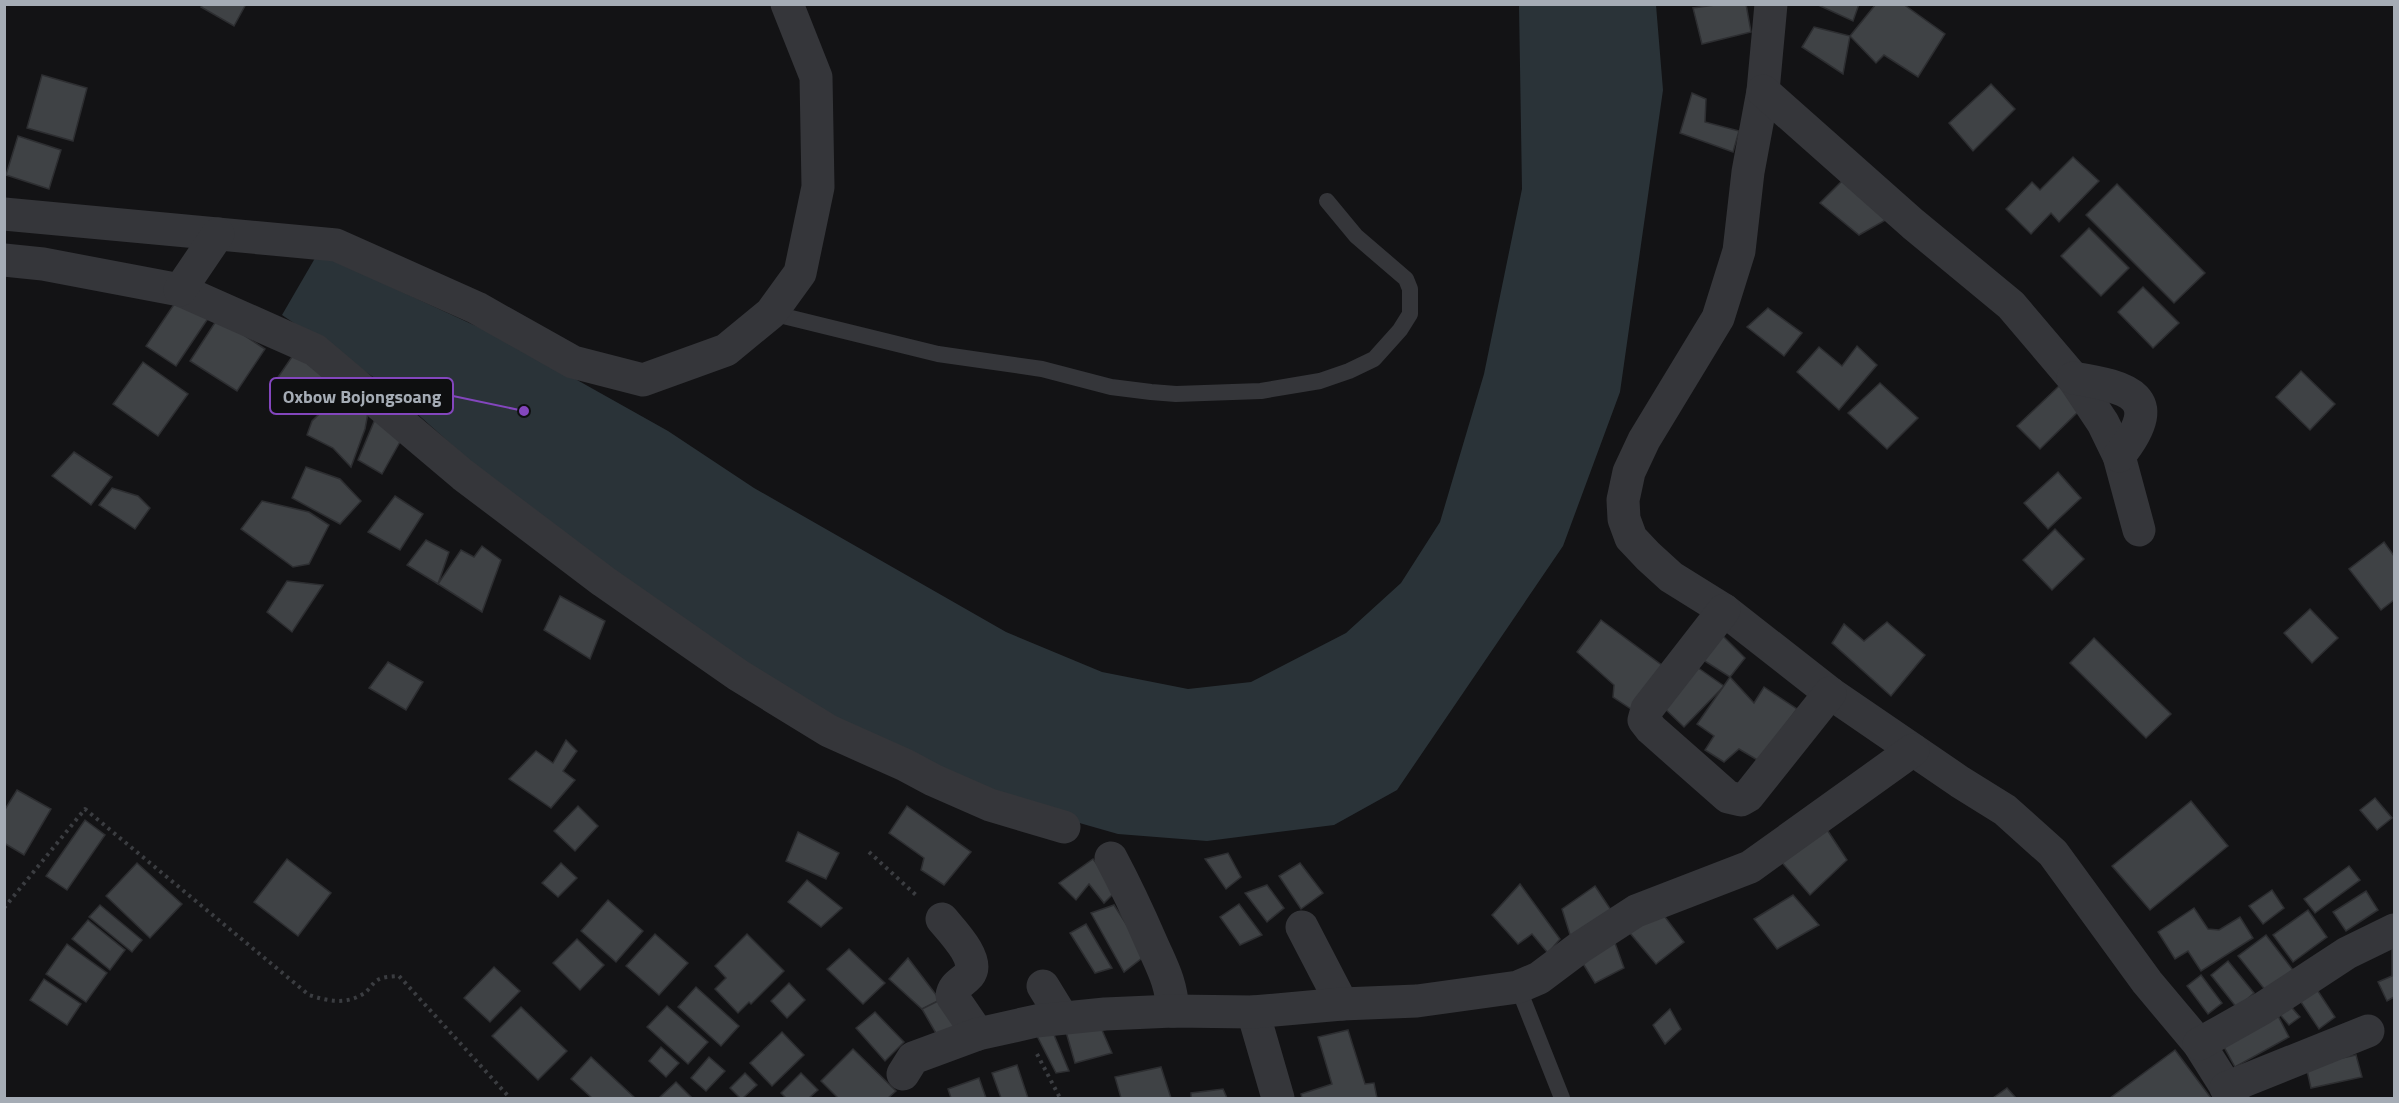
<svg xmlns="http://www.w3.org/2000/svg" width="2399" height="1103" viewBox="0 0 2399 1103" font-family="'Titillium Web',sans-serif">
  <rect width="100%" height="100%" fill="#131315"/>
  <path fill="#2a3338" d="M1519 5H1656L1663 90 1620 392 1563 546 1397 790 1334 825 1207 841 1118 834 1034 810 832 721 667 608 499 487 385 385 282 315 318 253 504 339 668 431 754 488 1006 632 1102 672 1188 689 1251 682 1346 633 1401 583 1440 522 1484 374 1522 189Z"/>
  <g fill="#3f4245" stroke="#2d2e31" stroke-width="1.5">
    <path d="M203 4H246L234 26 201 7Z"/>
    <path d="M1722 4H1746L1751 32 1702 44 1693 8Z"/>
    <path d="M1816 4H1859L1853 21Z"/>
    <path d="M1876 4H1903L1945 34 1918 77 1884 55 1876 63 1850 36Z"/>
    <path d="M1814 27 1850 36 1843 74 1802 47Z"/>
    <path d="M42 75 87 88 73 141 27 128Z"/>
    <path d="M1991 84 2015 109 1973 151 1949 123Z"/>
    <path d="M1692 93 1706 99 1705 122 1739 131 1733 152 1680 133Z"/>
    <path d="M18 136 61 150 49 189 6 175Z"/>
    <path d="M2073 157 2099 181 2059 222 2051 213 2031 234 2006 209 2032 182 2040 190Z"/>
    <path d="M1844 179 1891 217 1859 235 1820 203Z"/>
    <path d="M2117 184 2205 273 2174 303 2086 215Z"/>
    <path d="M2089 228 2129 268 2101 296 2061 256Z"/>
    <path d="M2143 287 2179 323 2153 348 2118 312Z"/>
    <path d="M179 297 209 317 176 366 146 346Z"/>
    <path d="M1768 308 1802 333 1784 356 1747 327Z"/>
    <path d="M218 318 265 349 237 391 190 361Z"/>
    <path d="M1857 346 1877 365 1839 410 1797 372 1819 347 1842 366Z"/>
    <path d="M298 348 341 382 316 413 272 386Z"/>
    <path d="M143 362 188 394 158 436 113 404Z"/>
    <path d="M2301 371 2335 404 2310 430 2276 397Z"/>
    <path d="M1880 383 1918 418 1887 449 1848 413Z"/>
    <path d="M2059 386 2081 409 2040 449 2017 426Z"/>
    <path d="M340 394 368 413 365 429 351 467 333 448 307 435 312 421Z"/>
    <path d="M378 412 405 433 382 474 358 460Z"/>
    <path d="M74 452 112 477 91 505 52 476Z"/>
    <path d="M306 467 340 479 361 501 340 524 292 498Z"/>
    <path d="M2058 472 2081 498 2048 529 2024 503Z"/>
    <path d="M112 488 138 496 150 508 135 529 99 505Z"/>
    <path d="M395 496 423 514 400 550 368 532Z"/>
    <path d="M262 501 309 512 329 525 309 564 293 567 241 529Z"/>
    <path d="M2055 529 2084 559 2052 590 2023 560Z"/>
    <path d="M426 540 449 552 438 584 407 565Z"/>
    <path d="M2384 542 2394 556V600L2381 610 2349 569Z"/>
    <path d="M482 546 501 560 482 612 438 584 461 550 474 557Z"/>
    <path d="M287 581 323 585 292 632 267 612Z"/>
    <path d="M560 596 605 621 590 659 544 630Z"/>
    <path d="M2310 609 2338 638 2312 663 2284 633Z"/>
    <path d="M1601 620 1663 666 1634 711 1613 697 1614 685 1577 652Z"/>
    <path d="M1887 622 1925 655 1891 696 1832 643 1844 624 1864 641Z"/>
    <path d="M1720 633 1745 658 1730 677 1700 658Z"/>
    <path d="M2094 638 2171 714 2146 738 2070 663Z"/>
    <path d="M388 662 423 682 406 710 369 688Z"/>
    <path d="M1694 665 1724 686 1684 727 1663 707Z"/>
    <path d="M1730 677 1754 703 1764 687 1797 709 1759 761 1739 749 1724 762 1705 750 1714 736 1697 724Z"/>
    <path d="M566 740 577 751 563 771 575 780 551 808 509 779 536 751 553 763Z"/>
    <path d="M17 790 51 809 24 855 4 843V811Z"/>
    <path d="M2375 798 2392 818 2377 830 2360 810Z"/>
    <path d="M2191 801 2228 846 2150 910 2112 866Z"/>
    <path d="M578 806 598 826 575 851 554 831Z"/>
    <path d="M907 806 971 852 944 885 921 870 924 858 889 833Z"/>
    <path d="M85 820 105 835 67 890 46 876Z"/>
    <path d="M1824 825 1847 860 1810 895 1779 859Z"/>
    <path d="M798 832 839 853 826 879 786 861Z"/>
    <path d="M1228 853 1241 877 1226 889 1205 859Z"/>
    <path d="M287 859 331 893 298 936 254 902Z"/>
    <path d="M1093 859 1117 890 1104 903 1089 884 1076 900 1059 883Z"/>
    <path d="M137 863 182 904 150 938 106 896Z"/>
    <path d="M561 863 577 878 558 897 542 883Z"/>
    <path d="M1300 863 1323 893 1301 909 1279 876Z"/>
    <path d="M2349 866 2360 880 2315 913 2304 899Z"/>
    <path d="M807 880 842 908 821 927 788 902Z"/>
    <path d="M1520 884 1560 939 1548 953 1532 934 1518 944 1492 915Z"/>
    <path d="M1267 885 1284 908 1267 922 1245 893Z"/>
    <path d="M1595 886 1613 913 1572 941 1562 909Z"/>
    <path d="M2272 890 2284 908 2263 924 2249 906Z"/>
    <path d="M2366 891 2378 910 2346 931 2333 912Z"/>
    <path d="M1793 895 1819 925 1777 949 1754 919Z"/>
    <path d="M608 900 643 931 616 962 581 931Z"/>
    <path d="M1239 904 1262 935 1240 945 1220 917Z"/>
    <path d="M100 905 142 940 132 952 89 917Z"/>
    <path d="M1114 905 1146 955 1124 972 1091 913Z"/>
    <path d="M2194 908 2208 929 2219 930 2240 917 2253 938 2201 971 2188 951 2175 959 2158 932Z"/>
    <path d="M2308 910 2327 937 2293 962 2273 935Z"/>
    <path d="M1662 913 1684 942 1656 964 1624 926Z"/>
    <path d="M88 920 125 950 110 970 72 939Z"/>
    <path d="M1086 924 1112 968 1095 973 1070 933Z"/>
    <path d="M655 934 688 963 659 995 626 966Z"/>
    <path d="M747 934 784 971 751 1004 749 1002 738 1013 715 989 726 978 715 966Z"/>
    <path d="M2266 935 2293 970 2266 991 2238 956Z"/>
    <path d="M577 939 604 965 580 990 553 963Z"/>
    <path d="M1615 943 1624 968 1595 983 1579 957Z"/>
    <path d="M67 944 107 973 86 1002 46 974Z"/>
    <path d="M2394 946V997L2387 1001 2378 982 2392 976V947Z"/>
    <path d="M849 949 885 983 863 1004 827 969Z"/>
    <path d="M908 958 940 1000 922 1009 889 979Z"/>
    <path d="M2228 961 2254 993 2237 1008 2211 975Z"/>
    <path d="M494 967 520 991 490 1022 464 998Z"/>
    <path d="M2201 975 2222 1003 2208 1014 2187 986Z"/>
    <path d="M44 979 81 1004 67 1025 30 1000Z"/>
    <path d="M2312 982 2335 1017 2319 1029 2295 993Z"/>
    <path d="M789 983 805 1000 787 1018 771 1001Z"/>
    <path d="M696 987 739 1026 721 1046 678 1007Z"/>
    <path d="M940 1000 964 1031 944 1047 922 1009Z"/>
    <path d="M2286 1001 2300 1017 2289 1025 2276 1010Z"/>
    <path d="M667 1006 708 1042 688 1064 647 1027Z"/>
    <path d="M2273 1006 2289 1037 2235 1067 2218 1036Z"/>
    <path d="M521 1007 567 1051 538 1080 492 1036Z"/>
    <path d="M1670 1009 1681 1029 1665 1044 1653 1025Z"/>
    <path d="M875 1012 904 1042 885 1061 856 1028Z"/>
    <path d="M1062 1018 1098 1021 1112 1053 1075 1063Z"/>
    <path d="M1034 1030H1052L1069 1071 1056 1073Z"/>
    <path d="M1348 1030 1365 1084 1374 1083 1377 1098H1302L1301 1094 1332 1084 1318 1037Z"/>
    <path d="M782 1032 804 1055 772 1086 750 1063Z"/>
    <path d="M661 1047 679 1063 666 1077 649 1061Z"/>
    <path d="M853 1049 896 1091 888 1098H838L821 1081Z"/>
    <path d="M2175 1050 2211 1098H2110Z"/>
    <path d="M2356 1055 2362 1077 2311 1088 2306 1066Z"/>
    <path d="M591 1057 635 1098H592L571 1079Z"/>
    <path d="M709 1057 725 1071 706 1091 691 1078Z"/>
    <path d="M1017 1065 1028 1098H1001L992 1073Z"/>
    <path d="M1161 1067 1171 1098H1121L1115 1077Z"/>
    <path d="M745 1073 757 1085 743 1098H740L730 1088Z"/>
    <path d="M801 1073 818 1090 809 1098H786L781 1093Z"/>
    <path d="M979 1078 986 1098H951L948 1089Z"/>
    <path d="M676 1082 692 1098H659Z"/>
    <path d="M2007 1088 2016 1098H1993Z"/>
    <path d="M1223 1089 1227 1098H1191V1093Z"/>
  </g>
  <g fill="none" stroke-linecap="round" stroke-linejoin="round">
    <g stroke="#3b3d41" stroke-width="4" stroke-dasharray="3 4.5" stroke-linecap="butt">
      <path d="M869 852 917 896"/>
      <path d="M4 908 85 809 309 995C328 1001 345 1005 363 994 367 992 370 987 373 984 379 976 390 977 399 976L510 1098"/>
      <path d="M1037 1054 1060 1098"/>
    </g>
    <g stroke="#35363a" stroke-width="16">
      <path d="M771 313 938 354 1042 369 1111 387 1151 392 1176 394 1261 391 1320 381 1349 371 1374 359 1400 330 1410 314V289L1406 279 1356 236 1327 201"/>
      <path d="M1518 987 1562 1098"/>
    </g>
    <g stroke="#35363a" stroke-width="33">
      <path d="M1771 4 1763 91 1748 172 1739 251 1718 318 1644 440 1629 472 1623 500 1624 519 1631 538 1648 556 1671 577 1724 610 1830 693 1960 782 2005 810 2053 853 2147 982 2199 1044 2233 1098"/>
      <path d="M1763 91 1913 224 2011 305 2073 378 2103 423 2119 456 2139 530"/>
      <path d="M4 214 336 245 477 308 573 362 643 380 726 350 771 313 800 273 818 187 816 77 787 4"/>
      <path d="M4 260 43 264 180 290 315 350 463 475 603 581 738 675 829 731 905 765 933 780 990 805 1064 827"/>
      <path d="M180 290 218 234"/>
      <path d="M2073 378C2129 387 2167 397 2119 456"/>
      <path d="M1724 610 1647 709 1644 720 1651 729 1728 797 1741 800 1748 796 1830 693"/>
      <path d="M1111 858C1126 886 1139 914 1152 944 1163 969 1171 982 1173 1011"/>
      <path d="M942 919C951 930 981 960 969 975 962 983 953 985 952 996L978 1034"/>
      <path d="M1302 927 1342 1004"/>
      <path d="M1043 986 1062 1017"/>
      <path d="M1253 1012 1278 1098"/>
      <path d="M2199 1044 2263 1008 2347 953 2394 930"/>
      <path d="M903 1074 913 1058 978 1034 1036 1021 1105 1014 1173 1011 1253 1012 1342 1004 1417 1001 1518 987 1539 978 1579 948 1636 911 1750 867 1913 750"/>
      <path d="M2226 1088 2368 1031"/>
    </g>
  </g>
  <path fill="none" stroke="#8346bd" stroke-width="2" d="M524 411L453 396"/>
  <circle fill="#8346bd" stroke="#0e0f10" stroke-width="2" cx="524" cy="411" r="6"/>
  <rect fill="#0e0f10" stroke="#8346bd" stroke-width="2" x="270" y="378" width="183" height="36" rx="6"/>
  <g font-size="18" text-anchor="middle" font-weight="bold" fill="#a5acb5">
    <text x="362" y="403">Oxbow Bojongsoang</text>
  </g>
  <rect width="2399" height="1103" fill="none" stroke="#a5acb5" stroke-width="12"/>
</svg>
